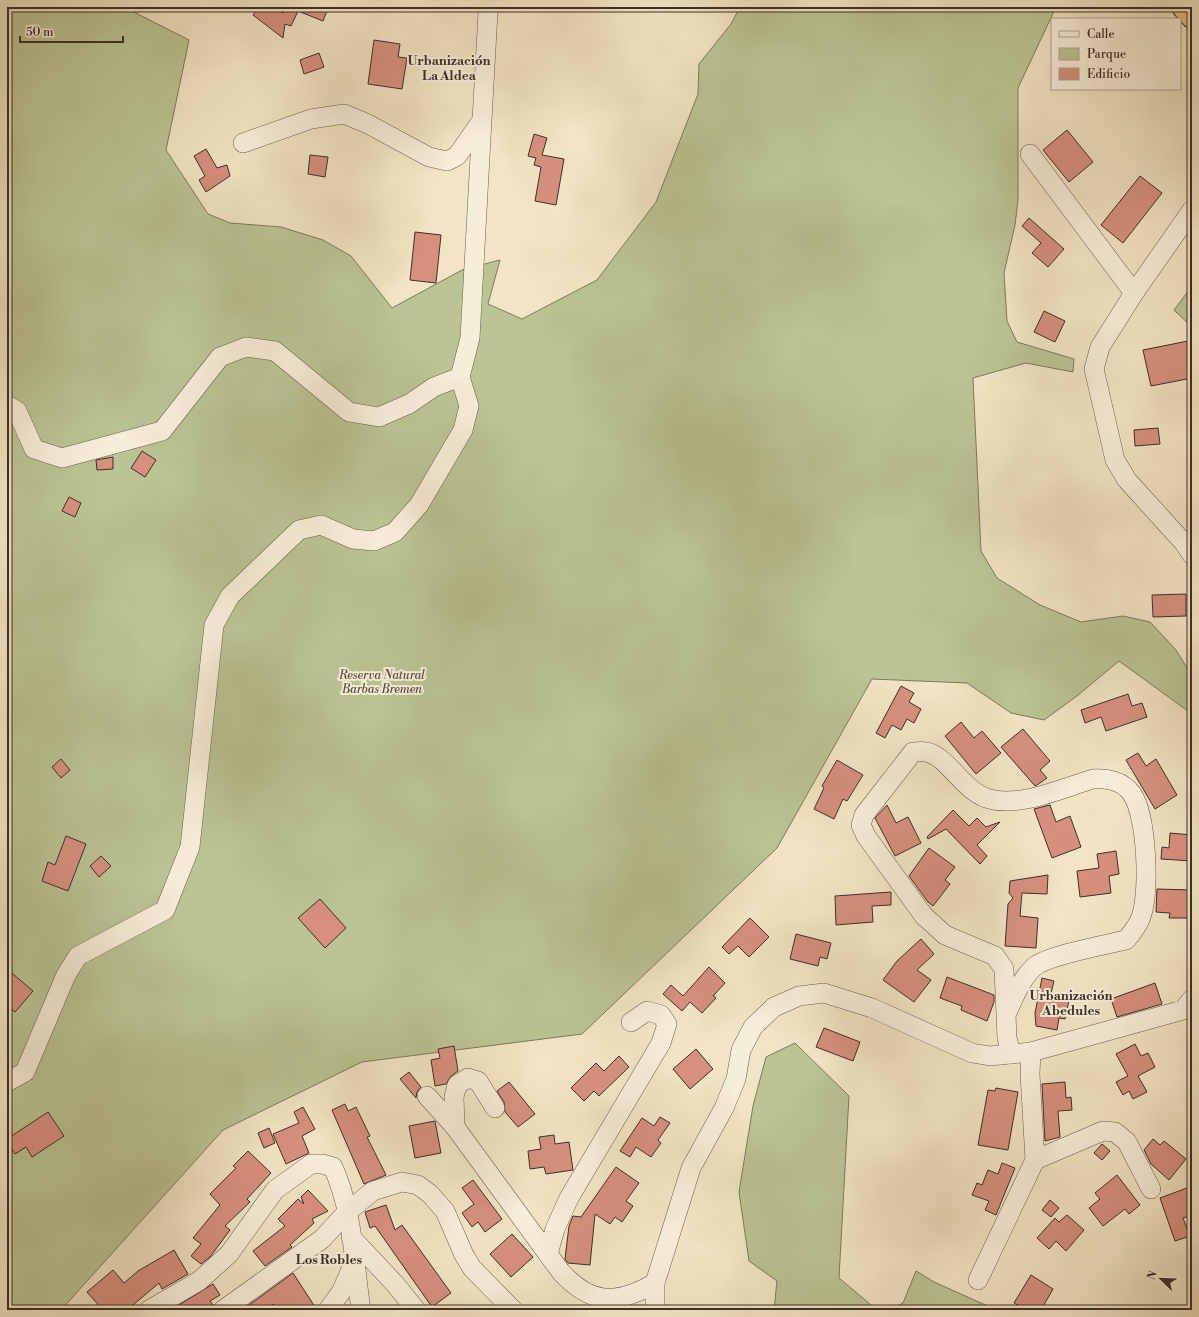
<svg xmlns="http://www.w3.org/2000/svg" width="1199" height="1317" viewBox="0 0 1199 1317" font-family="'Libre Bodoni',serif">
  <rect width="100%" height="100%" fill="#f2e5c5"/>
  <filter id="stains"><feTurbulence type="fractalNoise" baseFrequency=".005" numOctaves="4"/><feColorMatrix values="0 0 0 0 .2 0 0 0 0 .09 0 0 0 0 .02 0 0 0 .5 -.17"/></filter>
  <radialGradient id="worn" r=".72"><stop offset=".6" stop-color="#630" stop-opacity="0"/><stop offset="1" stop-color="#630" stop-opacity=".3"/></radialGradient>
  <g fill="#bbc494" stroke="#7c7a5e">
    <path d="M7 7H124L189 40 166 150 208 214 230 223 281 227 323 240 351 256 392 308 462 270 500 260 488 304 522 319 597 280 656 202 698 94 699 64 731 24 740 7H1056L1018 88V200L1015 225 1004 273 1007 321 1017 342 1074 359 1073 372 1026 363 973 378 981 551 997 578 1040 605 1081 622 1123 616 1150 622 1176 650 1192 676V714L1119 661 1077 696 1044 720 1011 713 967 683 872 679 777 848 582 1034 362 1062 223 1130 61 1310H7V155L9 148 7 135Z"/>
    <path d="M1192 286V327L1174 310Z"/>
    <path d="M795 1043 849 1096 839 1278 877 1310H774L777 1281 749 1261 739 1192 753 1106 766 1057Z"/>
    <path d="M916 1271 934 1282 990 1307 991 1310H889L903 1303Z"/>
  </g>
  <g fill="#d7907f" stroke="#3d2f28">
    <path d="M259 7H275L283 13 286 7H318L327 11 323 21 298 11 291 26 285 24 283 38 253 15Z"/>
    <path d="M374 40 400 44 398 57 407 58 402 89 368 84Z"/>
    <path d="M319 53 324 67 304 74 300 60Z"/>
    <path d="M1067 130 1093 162 1069 182 1043 150Z"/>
    <path d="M534 134 547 138 542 155 564 159 556 205 535 201 541 167 534 165 536 158 528 156Z"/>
    <path d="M206 149 217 168 227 165 230 176 206 192 199 180 205 176 194 156Z"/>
    <path d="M310 155 328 157 325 177 308 174Z"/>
    <path d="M1140 176 1162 193 1123 243 1101 225Z"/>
    <path d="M1029 218 1064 249 1048 267 1032 253 1041 243 1022 226Z"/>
    <path d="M415 232 441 235 436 283 410 280Z"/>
    <path d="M1044 311 1065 321 1055 342 1034 332Z"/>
    <path d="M1188 341 1192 359V378L1151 386 1143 350Z"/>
    <path d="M1158 428 1160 444 1135 446 1134 430Z"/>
    <path d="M142 451 156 460 145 477 131 468Z"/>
    <path d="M113 457V469L97 470 96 460Z"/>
    <path d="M69 497 81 503 75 517 62 511Z"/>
    <path d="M1186 594V616L1153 617 1152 595Z"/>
    <path d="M901 686 914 693 909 702 921 709 914 723 907 719 901 730 892 725 885 738 876 733Z"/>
    <path d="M1128 694 1132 706 1142 703 1147 717 1106 731 1101 717 1085 723 1081 710Z"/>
    <path d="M961 722 974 738 982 731 1001 753 976 774 945 736Z"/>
    <path d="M1023 729 1050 761 1040 770 1047 778 1037 785 1035 786 1001 747Z"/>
    <path d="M1138 753 1146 766 1156 759 1177 795 1155 809 1126 760Z"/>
    <path d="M61 759 70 770 61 778 52 767Z"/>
    <path d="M837 760 863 775 847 801 843 799 834 819 814 809 824 788 822 786Z"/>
    <path d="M887 805 896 823 908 817 921 843 895 856 875 818Z"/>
    <path d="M1050 805 1056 822 1070 816 1081 847 1052 858 1034 809Z"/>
    <path d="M953 810 969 826 977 818 986 827 1000 822 977 845 987 856 980 864 946 829 928 839 927 837Z"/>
    <path d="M1170 833 1192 835V861L1161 859 1162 847 1169 848Z"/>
    <path d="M66 836 86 844 68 891 42 881 48 862 55 865Z"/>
    <path d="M929 848 955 867 945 880 950 884 933 906 928 902 909 876Z"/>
    <path d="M1116 851 1119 874 1109 876 1111 893 1080 897 1077 871 1099 868 1097 854Z"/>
    <path d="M101 856 111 866 99 877 90 866Z"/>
    <path d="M1048 875 1047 894 1022 893 1020 916 1038 918 1036 948 1005 946 1008 904 1013 898 1009 893 1010 881Z"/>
    <path d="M1157 889 1192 890V918H1169L1170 913 1156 912Z"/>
    <path d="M891 892V905L872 906 873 922 836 925 835 896Z"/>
    <path d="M320 899 346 928 325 948 298 918Z"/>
    <path d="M750 918 769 937 749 957 738 946 729 954 722 947Z"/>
    <path d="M796 934 831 943 827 959 820 957 818 966 790 959Z"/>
    <path d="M921 939 934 954 917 970 931 980 914 1002 883 980 897 961Z"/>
    <path d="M709 967 725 983 713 996 716 998 702 1013 690 1002 682 1011 663 994 671 985 683 996Z"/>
    <path d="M7 969 33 991 15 1012 7 1005Z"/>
    <path d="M947 977 994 995V1002L987 1021 961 1010 962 1006 940 998Z"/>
    <path d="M1042 978 1054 981 1050 997 1069 1001 1065 1019 1059 1018 1057 1030 1036 1026 1035 1013Z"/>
    <path d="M1155 983 1162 1004 1117 1017 1111 999Z"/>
    <path d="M824 1028 860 1042 853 1061 816 1047Z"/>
    <path d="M1135 1044 1141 1056 1148 1053 1155 1067 1138 1076 1147 1092 1133 1099 1129 1091 1123 1095 1116 1082 1128 1076 1116 1054Z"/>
    <path d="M454 1046 458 1071 451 1076 446 1084 435 1086 431 1060 440 1058 438 1049Z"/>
    <path d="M696 1049 713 1069 690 1089 673 1069Z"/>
    <path d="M619 1056 629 1067 599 1096 594 1091 584 1101 571 1088 596 1063 604 1071Z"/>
    <path d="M409 1072 421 1087 417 1092 416 1098 400 1079Z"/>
    <path d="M509 1082 535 1114 518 1127 505 1112 504 1102 497 1091Z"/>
    <path d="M1065 1082 1066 1098 1071 1097 1072 1110 1058 1111 1060 1137 1045 1141 1042 1084Z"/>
    <path d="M996 1088 1018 1092 1008 1150 978 1145 988 1090 995 1091Z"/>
    <path d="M345 1104 348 1111 356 1107 370 1136 367 1137 386 1175 364 1184 332 1110Z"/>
    <path d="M303 1107 315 1129 302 1136 309 1153 286 1164 273 1134 299 1123 294 1112Z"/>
    <path d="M48 1112 64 1136 32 1157 26 1147 15 1154 7 1142V1139Z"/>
    <path d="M660 1117 670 1123 658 1140 661 1143 651 1157 636 1147 630 1157 620 1151 642 1118 654 1126Z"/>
    <path d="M435 1121 441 1153 415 1158 409 1126Z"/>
    <path d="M269 1128 275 1143 264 1148 258 1133Z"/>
    <path d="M554 1135 555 1144 569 1142 573 1170 546 1174 544 1167 530 1169 528 1151 541 1149 539 1137Z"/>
    <path d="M1153 1139 1160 1145 1164 1141 1186 1159 1169 1180 1151 1164 1144 1150Z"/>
    <path d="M1102 1144 1110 1151 1102 1160 1094 1153Z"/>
    <path d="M248 1151 271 1173 247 1199 250 1202 225 1226 230 1230 210 1257 201 1264 191 1256 201 1244 193 1238 220 1205 210 1194 236 1168 233 1166Z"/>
    <path d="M1002 1163 1015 1168 996 1215 985 1210 989 1201 972 1195 977 1183 982 1185 988 1170 998 1174Z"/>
    <path d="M616 1167 639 1183 626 1201 633 1206 622 1222 615 1217 610 1224 595 1214 590 1265 568 1263 565 1259 569 1226 573 1216 581 1217Z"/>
    <path d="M1117 1175 1140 1205 1129 1214 1125 1209 1103 1226 1089 1208 1100 1199 1095 1193Z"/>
    <path d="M473 1180 502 1219 485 1232 478 1222 472 1227 462 1213 474 1204 462 1188Z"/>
    <path d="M1187 1188 1192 1204V1215L1183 1218 1190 1236 1175 1241 1160 1198Z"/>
    <path d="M308 1190 328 1211 312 1219 314 1223 290 1245 292 1247 265 1266 253 1251 285 1226 278 1219 298 1199 304 1204 301 1197Z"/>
    <path d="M1050 1200 1059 1208 1051 1217 1042 1210Z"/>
    <path d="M386 1205 395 1230 402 1225 451 1293 432 1307 375 1226 370 1228 365 1212Z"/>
    <path d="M1067 1215 1084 1230 1066 1251 1056 1241 1049 1249 1037 1238 1055 1218 1059 1222Z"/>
    <path d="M512 1234 533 1257 511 1277 490 1254Z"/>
    <path d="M174 1250 188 1274 162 1289 159 1283 127 1310H103L87 1292 113 1270 124 1283 138 1271Z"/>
    <path d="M293 1273 317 1310H278L273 1304 264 1310H242Z"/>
    <path d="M1031 1275 1053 1289 1041 1310H1026L1014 1303Z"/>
    <path d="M213 1284 220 1295 210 1301 213 1305 205 1310H171Z"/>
  </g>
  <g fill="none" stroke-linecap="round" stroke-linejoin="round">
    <defs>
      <g id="minor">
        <path d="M243 143 311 119 344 114 368 124 429 157 447 161 457 156 480 123"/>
        <path d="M1030 154 1134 293"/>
        <path d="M1192 210 1134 293 1100 347 1094 369 1115 460 1127 480 1184 543 1192 555"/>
        <path d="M7 405 17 411 34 449 62 458 162 431 220 357 246 347 275 351 349 412 379 417 409 404 434 387 460 377"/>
        <path d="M1007 1013C1014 997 1021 979 1034 967 1048 955 1105 945 1126 940 1132 933 1138 926 1141 917 1150 892 1147 816 1132 794 1123 781 1107 778 1093 779 1062 788 1018 809 986 798 962 789 946 755 926 752 922 751 917 752 913 752L864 815 861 825 866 836 924 916 945 935 995 956 1004 969 1007 1038 1011 1054"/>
        <path d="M7 1082 25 1072 66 975 78 956 165 910 190 847 214 625 230 596 299 530 321 525 353 539 374 541 395 532 419 505 463 430 469 406 460 377 470 338 488 12 490 7"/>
        <path d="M427 1096 455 1127 561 1272C591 1305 617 1305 655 1283"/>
        <path d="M455 1127 454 1097 457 1085 468 1078 478 1081 495 1108"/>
        <path d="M1035 1160 1103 1131 1115 1132 1127 1142 1151 1189"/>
        <path d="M351 1237 395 1284 416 1310"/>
        <path d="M548 1254 555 1229 569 1198 661 1043 667 1024 661 1015 647 1011 631 1022"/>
        <path d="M978 1280 1035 1160 1030 1074 1031 1052"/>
        <path d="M149 1310 199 1281 229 1254 275 1190 311 1164H322L333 1167C353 1211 354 1263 361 1310"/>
        <path d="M223 1310 322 1239 347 1212 373 1191 402 1182 418 1185 430 1194 445 1211 464 1255 472 1268 513 1310"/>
        <path d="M328 1310 341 1292 354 1263"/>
        <path d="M655 1310V1283L691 1168 724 1108 736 1079 741 1050 753 1027 774 1007 799 996 824 993 872 1008 972 1053 990 1056 1031 1052 1183 1010 1192 999"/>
      </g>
      <path id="highway" d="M1183 7 1192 17"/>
    </defs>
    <use href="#minor" stroke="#6a5c4f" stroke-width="20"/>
    <use href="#highway" stroke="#3d2f28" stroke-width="24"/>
    <use href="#minor" stroke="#f7eed9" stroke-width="19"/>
    <use href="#highway" stroke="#e9c282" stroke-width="22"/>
  </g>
  <g text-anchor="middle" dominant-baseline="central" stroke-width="4" stroke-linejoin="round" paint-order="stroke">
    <g font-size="12" font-style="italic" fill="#564d3e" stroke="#f7eed9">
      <text x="382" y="675">Reserva Natural<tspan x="382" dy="14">Barbas Bremen</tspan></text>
    </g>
    <g font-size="13" font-weight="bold" fill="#3d2f28" stroke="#f7eed9">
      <text x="449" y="61">Urbanización<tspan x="449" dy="15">La Aldea</tspan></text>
      <text x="1071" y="996">Urbanización<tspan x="1071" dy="15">Abedules</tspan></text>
      <text x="329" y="1260">Los Robles</text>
    </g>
  </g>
  <rect width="1199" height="1317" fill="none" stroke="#f2e5c5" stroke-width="24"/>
  <rect x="8" y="8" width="1183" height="1301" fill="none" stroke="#3d2f28" stroke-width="2"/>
  <rect x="12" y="12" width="1175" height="1293" fill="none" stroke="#3d2f28"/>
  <rect x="1051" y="18" width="130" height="72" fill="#f7eed9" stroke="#ada292"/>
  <rect x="1059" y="31" width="20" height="6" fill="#f7eed9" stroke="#ada292"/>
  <text x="1087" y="38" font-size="12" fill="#3d2f28">Calle</text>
  <rect x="1059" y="48" width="20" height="12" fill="#bbc494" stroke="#ada292"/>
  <text x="1087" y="58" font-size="12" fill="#3d2f28">Parque</text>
  <rect x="1059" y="68" width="20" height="12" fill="#d7907f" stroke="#ada292"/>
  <text x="1087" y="78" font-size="12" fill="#3d2f28">Edificio</text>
  <g transform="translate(1161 1279) rotate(293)" stroke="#f7eed9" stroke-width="3" paint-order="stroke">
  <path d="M0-3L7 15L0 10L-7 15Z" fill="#3d2f28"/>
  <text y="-6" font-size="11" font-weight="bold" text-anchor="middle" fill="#3d2f28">N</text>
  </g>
  <path d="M20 36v6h103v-6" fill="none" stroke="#3d2f28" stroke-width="2"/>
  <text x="26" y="36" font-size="12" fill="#3d2f28" stroke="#f7eed9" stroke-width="3" paint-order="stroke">50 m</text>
  <rect width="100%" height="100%" filter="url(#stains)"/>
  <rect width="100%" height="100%" fill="url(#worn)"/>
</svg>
